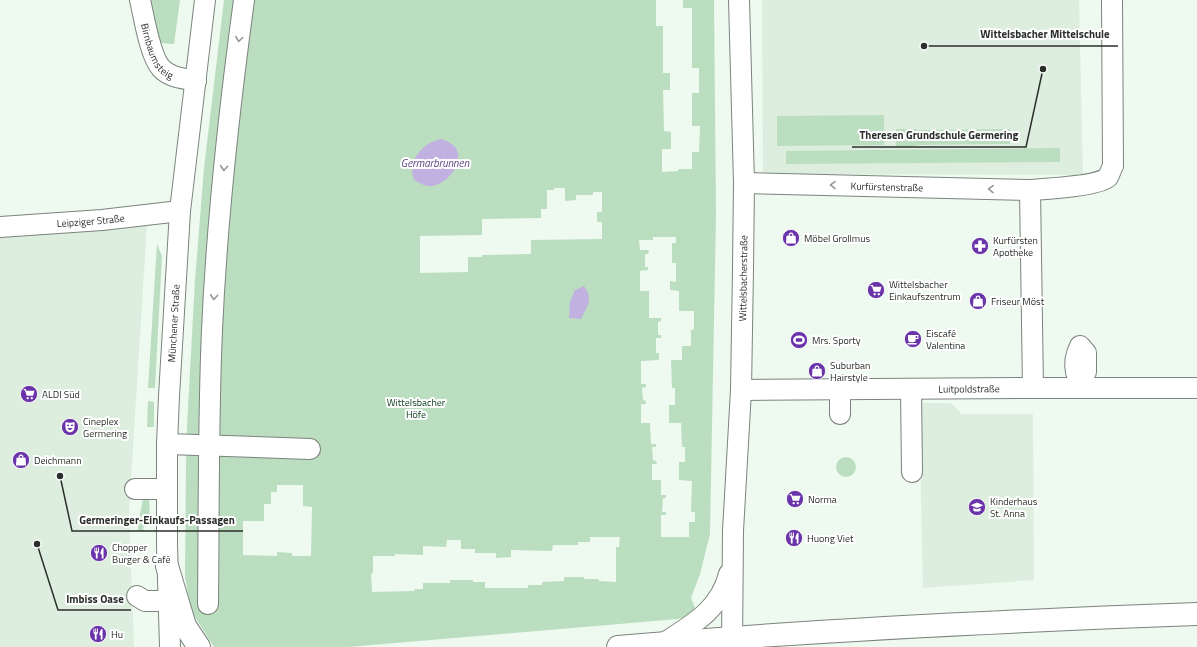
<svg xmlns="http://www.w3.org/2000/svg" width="1197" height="647" viewBox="0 0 1197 647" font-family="'Titillium Web',sans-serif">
  <rect width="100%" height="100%" fill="#eef9ef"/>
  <g fill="#ddeedf">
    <path d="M762 0H1079L1083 175 763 174Z"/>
    <path d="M147 224 129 512 134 647H0V234Z"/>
    <path d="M919 403H951L962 414H1033L1034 580 923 588Z"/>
  </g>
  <g fill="#bbdec0" fill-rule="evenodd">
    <path d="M147 0H180L174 44 159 43Z"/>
    <path d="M224 0H656V26H663V73H670V90H663L664 131 671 132V149H662V172L678 171V169H692V152H699L700 126H692V93H699V68H692V8H683V0H714L716 214 710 534 700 574 691 598 697 613 678 619 348 647H214L191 611 185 576 186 467 187 426 195 280 204 168ZM554 188H565V201L576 200V195H593V192H602V212H597V222H602V239L531 240V254L482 255V257H468V272L420 273V236L482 235V219L541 218V209H547V190H554ZM653 237H676V243H672V263H676V282L670 281V290L679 291V311H694V329L691 330V346H682V360H671L672 388H675V405H669V423H681L682 447H685V462H679V480L692 481 691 512H695V522H689V537H661V515H666V512H662L663 498H666V495H661V480H652V464H657L656 461 653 460 652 447H656V444H651L650 423H641V404H646V401L643 400 642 388 646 387V384H641V361L659 360V353H656V338H661V335H658V322L661 321V318H649V291H640V271L648 270V267H645V254H648L649 250H640L639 240H653ZM277 485H303V506L312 507 311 556H292V553L277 552V556L243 555V521H264V504H271V492H277ZM590 537H620L619 547H616V582L599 581 598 579H584V577H564V581L542 582V585H528V588H485V582H473V580H450V583H423V589H415L414 591 372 592 371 574 373 573V556H395V554L423 555V546L446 547 447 540H461V549H475V553H496V558L511 557V550L552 551 553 545H578V542H590Z"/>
    <path d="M884 115V145L777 146V116Z"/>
    <path d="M896 129H916L917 130 1010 129V144L917 145 916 146 896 147Z"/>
    <path d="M1060 148V162L786 164V151Z"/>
    <path d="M157 244 162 256 155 388H148Z"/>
    <path d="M148 401 154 402V427H147Z"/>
    <circle cx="846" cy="467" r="10"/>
    <path d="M149 498 150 517 143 528 144 531H138V524L143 499Z"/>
  </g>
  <g fill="#c1b1e0">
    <path d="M442 139C448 141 457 146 458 153 460 168 446 184 432 186 426 187 419 183 414 180 413 177 412 173 412 170 413 154 427 141 442 139Z"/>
    <path d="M584 286C594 299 587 307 581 319L569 318 570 302 575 290Z"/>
  </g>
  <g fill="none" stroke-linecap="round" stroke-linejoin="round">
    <defs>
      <g id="minor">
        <path id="s1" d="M140 0C144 17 150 56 161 68 170 78 184 78 196 81"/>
        <path id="s2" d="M744 183 1030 190C1044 189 1100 186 1108 177 1110 174 1111 169 1113 166L1112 0"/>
        <path d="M1030 190 1033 388"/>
        <path id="s3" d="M0 227 102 220 180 211"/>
        <path d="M1080 388C1080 381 1078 378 1076 372 1074 363 1076 354 1080 346L1086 353V372L1080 380"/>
        <path d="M911 389 912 472"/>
        <path id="s4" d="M741 390 1033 388H1197"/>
        <path d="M840 414V389"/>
        <path d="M167 444 310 449"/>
        <path d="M135 489H167"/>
        <path d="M137 596 145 601H168"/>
        <path d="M208 604C209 513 208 421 212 330 217 219 229 110 244 0"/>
        <path d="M664 643C693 624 720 610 729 574"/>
        <path id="s5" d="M170 647 167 545V444L169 396 180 211 205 0"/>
        <path id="s6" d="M732 647 733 531 741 390 743 269 744 183 739 0"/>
      </g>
      <g id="major">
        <path d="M167 566 185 626 199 647"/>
        <path d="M618 647C811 630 1004 621 1197 614"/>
      </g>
    </defs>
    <use href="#minor" stroke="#7b847c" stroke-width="22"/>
    <use href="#major" stroke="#7b847c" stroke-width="24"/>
    <use href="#minor" stroke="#fff" stroke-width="20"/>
    <use href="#major" stroke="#fff" stroke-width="22"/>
  </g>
  <defs><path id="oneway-chevron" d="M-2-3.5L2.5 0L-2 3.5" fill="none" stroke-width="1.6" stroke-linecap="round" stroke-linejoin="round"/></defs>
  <g stroke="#959795">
    <use href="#oneway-chevron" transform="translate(239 39) rotate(98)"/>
    <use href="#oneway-chevron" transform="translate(224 168) rotate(95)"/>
    <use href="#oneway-chevron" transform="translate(833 185) rotate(-179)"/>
    <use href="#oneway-chevron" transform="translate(991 189) rotate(-179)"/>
    <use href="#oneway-chevron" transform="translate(214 297) rotate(94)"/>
  </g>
  <defs>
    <symbol id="shop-disc" viewBox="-11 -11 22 22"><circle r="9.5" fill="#6a33aa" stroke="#fff"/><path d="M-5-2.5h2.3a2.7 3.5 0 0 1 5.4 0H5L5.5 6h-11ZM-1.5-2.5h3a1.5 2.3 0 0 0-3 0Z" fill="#fff"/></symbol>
    <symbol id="pharmacy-disc" viewBox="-11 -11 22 22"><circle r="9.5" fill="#6a33aa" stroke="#fff"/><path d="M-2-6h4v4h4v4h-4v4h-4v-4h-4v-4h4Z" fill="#fff"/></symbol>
    <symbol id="supermarket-disc" viewBox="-11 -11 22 22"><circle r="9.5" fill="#6a33aa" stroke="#fff"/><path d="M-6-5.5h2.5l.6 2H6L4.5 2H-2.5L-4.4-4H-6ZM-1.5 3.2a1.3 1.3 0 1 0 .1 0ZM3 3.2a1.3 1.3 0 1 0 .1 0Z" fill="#fff"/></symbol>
    <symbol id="cafe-disc" viewBox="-11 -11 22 22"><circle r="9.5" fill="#6a33aa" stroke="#fff"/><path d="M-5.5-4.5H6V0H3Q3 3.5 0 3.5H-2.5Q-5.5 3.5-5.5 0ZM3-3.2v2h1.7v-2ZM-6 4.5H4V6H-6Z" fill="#fff"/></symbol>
    <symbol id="stadium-disc" viewBox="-11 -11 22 22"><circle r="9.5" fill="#6a33aa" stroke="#fff"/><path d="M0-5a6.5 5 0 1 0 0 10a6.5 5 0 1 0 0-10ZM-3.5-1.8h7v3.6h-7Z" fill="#fff"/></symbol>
    <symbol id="theatre-disc" viewBox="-11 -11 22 22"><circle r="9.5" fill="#6a33aa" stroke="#fff"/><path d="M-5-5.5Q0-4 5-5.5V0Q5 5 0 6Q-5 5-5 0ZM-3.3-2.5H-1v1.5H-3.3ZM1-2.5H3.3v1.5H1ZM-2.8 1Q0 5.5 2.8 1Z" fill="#fff"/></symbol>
    <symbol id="school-disc" viewBox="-11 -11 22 22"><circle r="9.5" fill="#6a33aa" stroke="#fff"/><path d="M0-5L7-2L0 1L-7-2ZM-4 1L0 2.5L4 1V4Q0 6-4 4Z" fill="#fff"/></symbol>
    <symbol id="restaurant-disc" viewBox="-11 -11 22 22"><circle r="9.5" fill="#6a33aa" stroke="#fff"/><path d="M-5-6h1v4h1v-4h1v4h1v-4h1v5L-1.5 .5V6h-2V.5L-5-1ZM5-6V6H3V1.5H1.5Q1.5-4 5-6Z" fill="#fff"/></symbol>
  </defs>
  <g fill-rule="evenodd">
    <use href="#shop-disc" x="781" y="228" width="20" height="20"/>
    <use href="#pharmacy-disc" x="970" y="236" width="20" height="20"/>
    <use href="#supermarket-disc" x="866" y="280" width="20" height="20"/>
    <use href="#shop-disc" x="968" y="291" width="20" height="20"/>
    <use href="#cafe-disc" x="903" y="329" width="20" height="20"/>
    <use href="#stadium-disc" x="789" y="330" width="20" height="20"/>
    <use href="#shop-disc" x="807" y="361" width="20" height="20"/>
    <use href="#supermarket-disc" x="19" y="384" width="20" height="20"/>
    <use href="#theatre-disc" x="60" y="417" width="20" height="20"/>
    <use href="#shop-disc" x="11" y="450" width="20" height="20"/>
    <use href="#supermarket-disc" x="785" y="489" width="20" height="20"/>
    <use href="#school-disc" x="967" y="497" width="20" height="20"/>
    <use href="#restaurant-disc" x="784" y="528" width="20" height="20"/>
    <use href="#restaurant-disc" x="89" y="543" width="20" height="20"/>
    <use href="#restaurant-disc" x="88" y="624" width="20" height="20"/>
  </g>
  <g text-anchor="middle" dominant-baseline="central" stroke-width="4" stroke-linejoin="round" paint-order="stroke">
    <g font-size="10" fill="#2b2f2b" stroke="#fff">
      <text stroke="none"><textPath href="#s1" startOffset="55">Birnbaumsteig</textPath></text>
      <text stroke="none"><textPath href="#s2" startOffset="143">Kurfürstenstraße</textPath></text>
      <text stroke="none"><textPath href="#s3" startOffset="91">Leipziger Straße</textPath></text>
      <text stroke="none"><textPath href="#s6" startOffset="369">Wittelsbacherstraße</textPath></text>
      <text stroke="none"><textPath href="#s5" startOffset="324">Münchener Straße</textPath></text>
      <text stroke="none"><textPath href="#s4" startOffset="228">Luitpoldstraße</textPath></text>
    </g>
    <g font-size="10" fill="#2b2f2b" stroke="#fff" text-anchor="start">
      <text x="804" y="238">Möbel Grollmus</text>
      <text x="993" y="240">Kurfürsten<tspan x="993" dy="12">Apotheke</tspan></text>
      <text x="889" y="284">Wittelsbacher<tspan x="889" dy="12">Einkaufszentrum</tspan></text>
      <text x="991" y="301">Friseur Möst</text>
      <text x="926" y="333">Eiscafé<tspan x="926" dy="12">Valentina</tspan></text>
      <text x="812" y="340">Mrs. Sporty</text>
      <text x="830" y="365">Suburban<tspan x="830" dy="12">Hairstyle</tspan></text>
      <text x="42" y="394">ALDI Süd</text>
      <text x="83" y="421">Cineplex<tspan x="83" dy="12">Germering</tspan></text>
      <text x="34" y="460">Deichmann</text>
      <text x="808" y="499">Norma</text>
      <text x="990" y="501">Kinderhaus<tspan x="990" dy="12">St. Anna</tspan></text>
      <text x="807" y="538">Huong Viet</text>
      <text x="112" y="547">Chopper<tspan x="112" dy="12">Burger &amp; Café</tspan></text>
      <text x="111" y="634">Hu</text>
    </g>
    <g font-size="10" fill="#063917" stroke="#fff">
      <text x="416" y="402">Wittelsbacher<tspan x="416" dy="12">Höfe</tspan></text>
    </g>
    <g font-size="11" font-style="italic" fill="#5d4682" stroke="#fff">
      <text x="435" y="163">Germarbrunnen</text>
    </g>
  </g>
  <path fill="none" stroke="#2b2f2b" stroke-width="1.5" d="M924 46L972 46H1118M1043 69L1026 147H852M60 476L72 531H243M37 544L58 610H131"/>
  <g fill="#2b2f2b" stroke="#fff" stroke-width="1.5">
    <circle cx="924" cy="46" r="4"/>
    <circle cx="1043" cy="69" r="4"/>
    <circle cx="60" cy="476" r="4"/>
    <circle cx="37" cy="544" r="4"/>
  </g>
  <g font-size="11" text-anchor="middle" font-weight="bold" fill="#2b2f2b" stroke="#fff" stroke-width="4" stroke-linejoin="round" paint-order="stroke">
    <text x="1045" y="38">Wittelsbacher Mittelschule</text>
    <text x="939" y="139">Theresen Grundschule Germering</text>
    <text x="157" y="524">Germeringer-Einkaufs-Passagen</text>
    <text x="95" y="603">Imbiss Oase</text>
  </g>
</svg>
